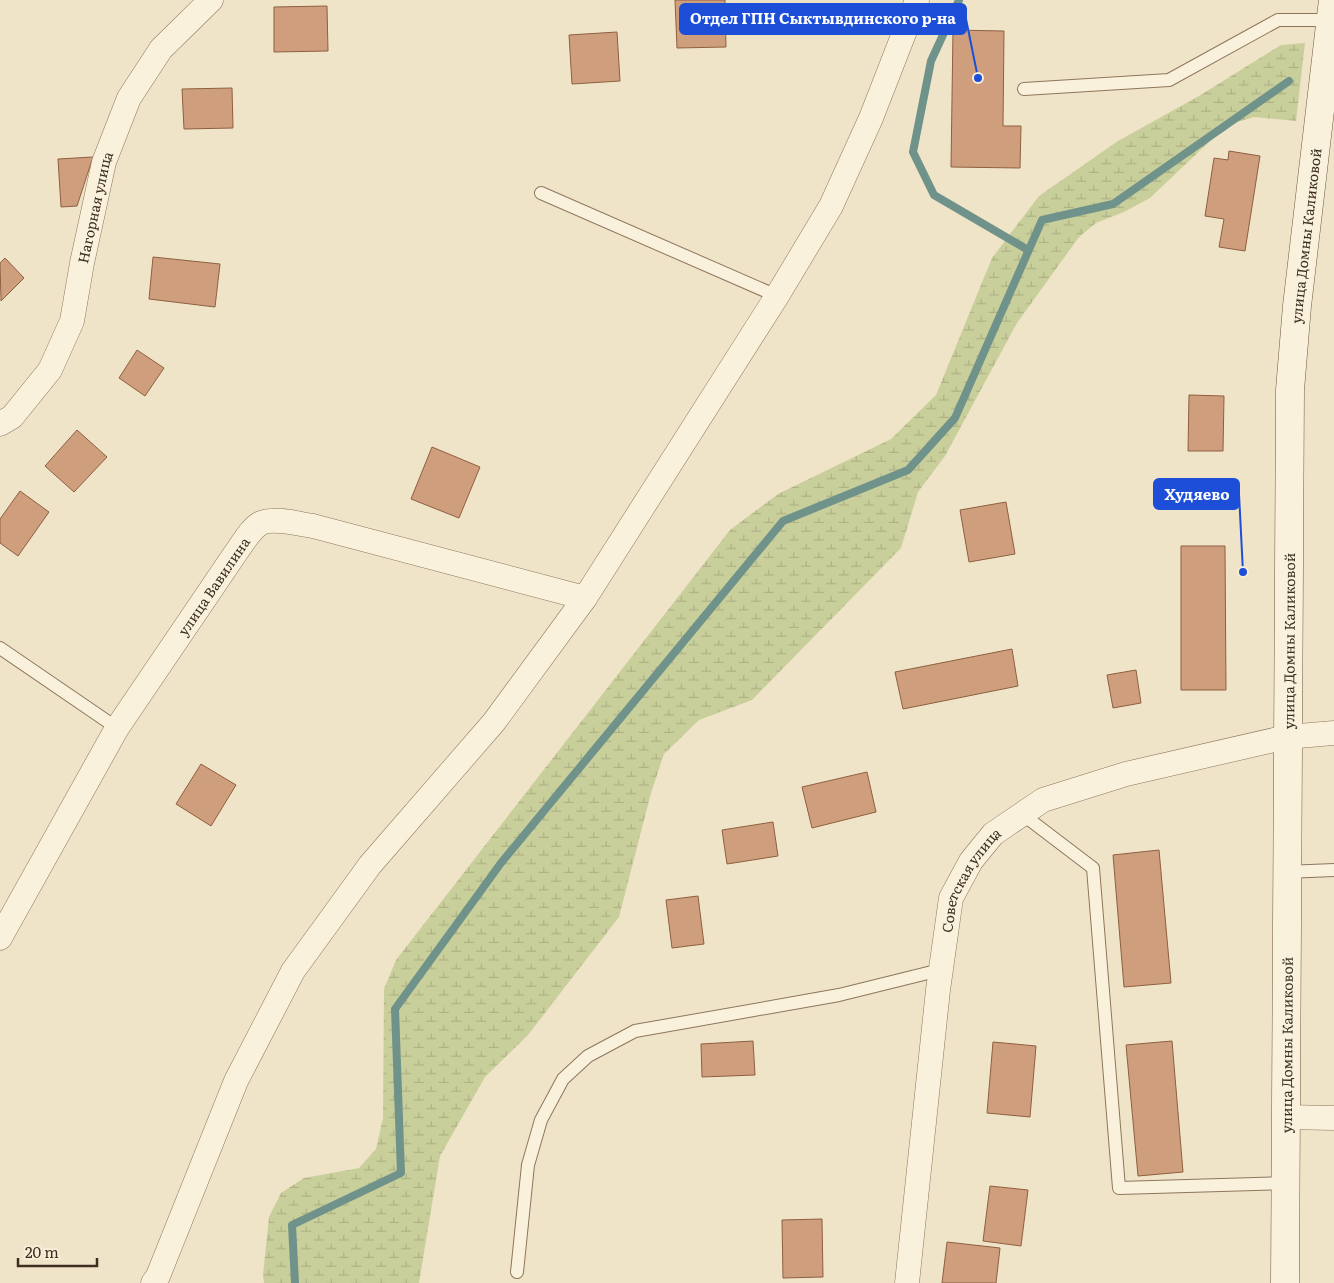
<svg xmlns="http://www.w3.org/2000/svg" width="1334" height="1283" viewBox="0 0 1334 1283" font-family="Literata,serif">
  <defs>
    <pattern id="wetland-marsh" width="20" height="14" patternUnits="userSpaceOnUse" patternTransform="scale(1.25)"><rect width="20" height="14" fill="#c9cf9b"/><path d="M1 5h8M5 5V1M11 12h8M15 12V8" fill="none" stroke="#aeb285"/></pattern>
  </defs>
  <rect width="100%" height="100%" fill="#f0e4c8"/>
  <path fill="url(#wetland-marsh)" d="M1305 43 1296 121 1254 117 1227 125 1150 198 1124 212 1096 223 1079 237 1017 323 945 456 918 492 901 548 752 700 699 720 664 754 651 793 619 917 528 1035 485 1077 440 1156 419 1283H264L263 1275 269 1217 281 1193 304 1178 359 1168 376 1149 383 1118 384 989 396 960 730 530 778 494 891 439 936 395 992 258 1039 196 1118 141 1199 96 1281 45Z"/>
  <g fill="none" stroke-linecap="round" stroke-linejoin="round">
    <g stroke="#6f938a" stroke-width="8">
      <path d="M959 0 931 61 913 152 934 195 1028 250"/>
      <path d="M295 1283 292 1225 401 1173 395 1009 501 863 783 521 908 470 955 418 1042 220 1113 204 1289 81"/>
    </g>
  </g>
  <g fill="#cf9f7d" stroke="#8d5f41">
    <path d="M675 0H725L726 47 677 48Z"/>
    <path d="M327 6 328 51 274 52V7Z"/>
    <path d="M953 30 1004 31 1003 126H1021L1020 168 951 167Z"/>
    <path d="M617 32 620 81 572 84 569 35Z"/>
    <path d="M232 88 233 128 184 129 182 89Z"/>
    <path d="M1229 151 1260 156 1245 251 1219 247 1224 219 1205 216 1214 158 1228 160Z"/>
    <path d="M93 157 77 206 61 207 58 159Z"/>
    <path d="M153 257 220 264 215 307 149 299Z"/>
    <path d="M5 258 24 278 1 301 0 263Z"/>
    <path d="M137 350 164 368 145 396 119 378Z"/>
    <path d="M1189 395 1224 396 1223 451H1188Z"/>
    <path d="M77 430 107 457 74 492 45 466Z"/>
    <path d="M432 447 480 467 459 518 411 499Z"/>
    <path d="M20 491 49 512 18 556 0 543V519Z"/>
    <path d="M1006 502 1015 554 969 562 960 510Z"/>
    <path d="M1181 546H1225L1226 690H1181Z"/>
    <path d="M1012 649 1018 686 903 709 895 672Z"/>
    <path d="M1136 670 1141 703 1113 708 1107 675Z"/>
    <path d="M201 764 236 785 211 826 176 804Z"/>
    <path d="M867 772 876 812 812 828 802 787Z"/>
    <path d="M773 822 778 856 727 864 722 830Z"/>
    <path d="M1159 850 1171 983 1124 987 1113 855Z"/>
    <path d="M698 896 704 944 672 948 666 900Z"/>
    <path d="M753 1041 755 1075 702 1077 701 1044Z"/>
    <path d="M1172 1041 1183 1172 1138 1176 1126 1045Z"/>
    <path d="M993 1042 1036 1046 1030 1117 987 1113Z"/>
    <path d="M990 1186 1028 1190 1021 1246 983 1241Z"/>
    <path d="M822 1219 823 1277 783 1278 782 1220Z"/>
    <path d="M947 1242 1000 1248 996 1283H942Z"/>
  </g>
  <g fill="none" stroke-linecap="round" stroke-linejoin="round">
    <defs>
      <g id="lane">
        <path d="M1024 89 1169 80 1278 20H1331"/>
        <path d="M541 193 777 296"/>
        <path d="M0 648 117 728"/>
        <path d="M1022 814 1093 868 1119 1188 1285 1183"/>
        <path d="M1286 872 1334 870"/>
        <path d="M517 1272 528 1165 541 1120 563 1079 588 1056 635 1031 839 995 940 970"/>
      </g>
      <g id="street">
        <path id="s1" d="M0 424 12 417 50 370 72 321 82 263 104 162 129 98 161 49 211 0"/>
        <path id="s2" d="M0 938 117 728 237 551C243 543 251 528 261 523 275 517 298 524 313 526L585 598"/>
        <path d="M1285 1117 1334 1118"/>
        <path d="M153 1283 158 1276 236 1081 293 971 370 865 494 722 585 598 777 296 831 206 871 118 917 0"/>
        <path id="s3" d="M907 1283 938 990 951 898 971 861 993 834 1043 800 1126 774 1287 737 1334 733"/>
      </g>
      <g id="secondary">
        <path id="s4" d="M1285 1283 1290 390 1297 306 1333 0"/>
      </g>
    </defs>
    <use href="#lane" stroke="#8d765c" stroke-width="14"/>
    <use href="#street" stroke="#8d765c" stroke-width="25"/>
    <use href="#secondary" stroke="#6f573f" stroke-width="29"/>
    <use href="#lane" stroke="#faf1dc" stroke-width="12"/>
    <use href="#street" stroke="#faf1dc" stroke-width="24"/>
    <use href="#secondary" stroke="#faf1dc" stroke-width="28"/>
  </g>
  <g text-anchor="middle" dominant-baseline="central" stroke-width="5" stroke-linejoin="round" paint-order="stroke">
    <g font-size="14" fill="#3d2e20" stroke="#f7eed8">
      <text stroke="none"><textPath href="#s1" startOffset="244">Нагорная улица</textPath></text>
      <text stroke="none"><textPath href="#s4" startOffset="1048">улица Домны Каликовой</textPath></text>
      <text stroke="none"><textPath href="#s2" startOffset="412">улица Вавилина</textPath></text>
      <text stroke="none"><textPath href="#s4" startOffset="642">улица Домны Каликовой</textPath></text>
      <text stroke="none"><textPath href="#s3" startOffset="412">Советская улица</textPath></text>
      <text stroke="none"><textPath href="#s4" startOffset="238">улица Домны Каликовой</textPath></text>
    </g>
  </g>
  <path fill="none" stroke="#1d4ed8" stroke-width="2" d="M978 78L966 19M1243 572L1239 494"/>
  <g fill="#1d4ed8" stroke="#f7eed8" stroke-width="2">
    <circle cx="978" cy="78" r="5"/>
    <circle cx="1243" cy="572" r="5"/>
  </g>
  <g fill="#1d4ed8" stroke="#1d4ed8" stroke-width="2">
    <rect x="680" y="4" width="286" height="30" rx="5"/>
    <rect x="1154" y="479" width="85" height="30" rx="5"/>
  </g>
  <g font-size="15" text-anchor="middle" font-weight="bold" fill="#fff">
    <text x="823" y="24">Отдел ГПН Сыктывдинского р-на</text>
    <text x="1197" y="500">Худяево</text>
  </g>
  <path d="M18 1258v8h79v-8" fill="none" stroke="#3d2e20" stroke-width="2.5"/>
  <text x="25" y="1258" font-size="15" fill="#3d2e20" stroke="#f7eed8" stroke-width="4" paint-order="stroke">20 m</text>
</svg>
